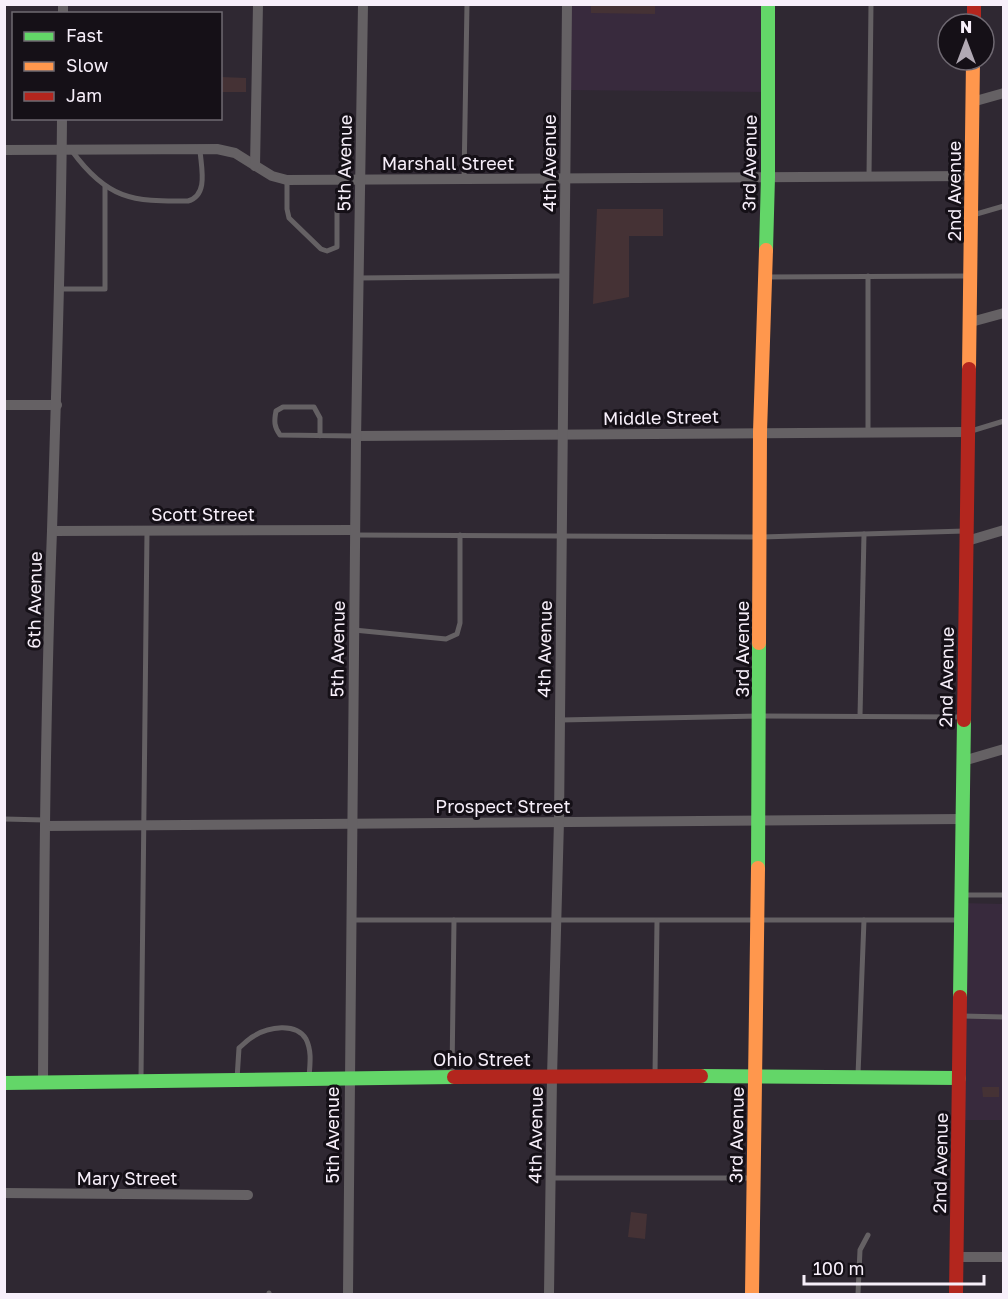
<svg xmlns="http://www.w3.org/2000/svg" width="1008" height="1299" viewBox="0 0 1008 1299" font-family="'Golos Text',sans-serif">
  <rect width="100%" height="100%" fill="#2f2832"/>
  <g fill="#382a3d">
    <path d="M567 5H768V92L566 90Z"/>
    <path d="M961 903 1003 904V1120H959Z"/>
  </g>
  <g fill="#453235">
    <path d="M591 5H655V14L591 13Z"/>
    <path d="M221 77 246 78V92H221Z"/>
    <path d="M597 209H663V236H629V297L593 304Z"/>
    <path d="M982 1087H999V1097H983Z"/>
    <path d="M631 1212 647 1214 645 1239 628 1237Z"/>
  </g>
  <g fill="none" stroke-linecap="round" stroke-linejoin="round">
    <g stroke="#656164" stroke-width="5">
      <path d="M72 151C107 199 132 202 188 201 209 195 201 167 200 150"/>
      <path d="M869 176 871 4"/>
      <path d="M464 179 467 4"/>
      <path d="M287 180V209L289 218 321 249 327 251 337 247V212"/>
      <path d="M973 215 1004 206"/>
      <path d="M868 276V432"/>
      <path d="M766 277 967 276"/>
      <path d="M358 278 564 276"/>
      <path d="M59 289H105V186"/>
      <path d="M968 432 1004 421"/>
      <path d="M320 436V418L314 407H283L276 411C274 421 274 427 280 435L356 436"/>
      <path d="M355 535 760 537 965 531"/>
      <path d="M354 630 446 639 457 634 460 623V535"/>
      <path d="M860 716 864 534"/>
      <path d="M560 720 760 716 962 717"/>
      <path d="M4 819 45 820"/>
      <path d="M963 895H1004"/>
      <path d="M352 920H958"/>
      <path d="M962 1016 1004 1017"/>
      <path d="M452 1075 454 920"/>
      <path d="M655 1075 657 921"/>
      <path d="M858 1075 864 920"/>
      <path d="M141 1078 147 531"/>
      <path d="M237 1079 239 1048C244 1044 248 1039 254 1036 268 1027 296 1022 306 1039 312 1051 310 1064 309 1077"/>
      <path d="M551 1178H753"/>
      <path d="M269 1293V1294"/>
      <path d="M858 1294 860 1250 868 1235"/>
    </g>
    <g stroke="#656164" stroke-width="10">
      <path d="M63 14V4"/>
      <path d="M972 102 1004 93"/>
      <path d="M4 150 217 149 235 153 272 176 287 180 972 176"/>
      <path d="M255 166 258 4"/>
      <path d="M971 322 1004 313"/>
      <path d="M4 405H57"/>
      <path d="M356 436 967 432"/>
      <path d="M52 531 355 530"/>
      <path d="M967 541 1004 530"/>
      <path d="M963 761 1004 749"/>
      <path d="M45 826 962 819"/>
      <path d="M43 1083C44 899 45 715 52 531 56 393 61 256 62 118"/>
      <path d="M4 1193 248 1195"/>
      <path d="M957 1257H1004"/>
      <path d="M348 1294 356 441 363 4"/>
      <path d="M549 1294 552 1077 559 821 567 4"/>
    </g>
    <g stroke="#63d668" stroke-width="14">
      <path d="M766 250 768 177V4"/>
      <path d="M758 868 759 643"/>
      <path d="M960 997 964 720"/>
      <path d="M701 1076 959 1078"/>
      <path d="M4 1083 454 1077"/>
    </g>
    <g stroke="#ff974d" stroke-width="14">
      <path d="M969 369 973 60"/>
      <path d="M759 643 760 432 766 250"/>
      <path d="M752 1294 758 868"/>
    </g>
    <g stroke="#b3261e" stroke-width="14">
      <path d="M974 4V24"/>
      <path d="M964 720 969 369"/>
      <path d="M454 1077 701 1076"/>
      <path d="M956 1294 960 997"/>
    </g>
  </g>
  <g text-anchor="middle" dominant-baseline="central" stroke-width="6" stroke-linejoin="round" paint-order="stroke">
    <g font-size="18" fill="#f7effa" stroke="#151017">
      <text transform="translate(344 163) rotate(-89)">5th Avenue</text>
      <text x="448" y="163">Marshall Street</text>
      <text transform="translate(549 163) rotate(-90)">4th Avenue</text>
      <text transform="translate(749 163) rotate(-89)">3rd Avenue</text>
      <text transform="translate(954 191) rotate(-90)">2nd Avenue</text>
      <text transform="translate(661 417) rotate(-1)">Middle Street</text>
      <text x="203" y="514">Scott Street</text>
      <text transform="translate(34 600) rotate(-89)">6th Avenue</text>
      <text transform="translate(337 649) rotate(-89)">5th Avenue</text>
      <text transform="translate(544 649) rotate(-89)">4th Avenue</text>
      <text transform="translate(742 649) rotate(-90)">3rd Avenue</text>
      <text transform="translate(946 677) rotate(-89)">2nd Avenue</text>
      <text x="503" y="806">Prospect Street</text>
      <text x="482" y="1059">Ohio Street</text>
      <text transform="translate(332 1135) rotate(-90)">5th Avenue</text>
      <text transform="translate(535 1135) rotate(-89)">4th Avenue</text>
      <text transform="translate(736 1135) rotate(-89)">3rd Avenue</text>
      <text transform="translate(940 1163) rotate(-89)">2nd Avenue</text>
      <text x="127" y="1178">Mary Street</text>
    </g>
  </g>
  <rect width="1008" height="1299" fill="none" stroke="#f7effa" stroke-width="12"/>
  <rect x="12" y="12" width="210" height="108" fill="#151017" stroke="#6f6972" stroke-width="1.5"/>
  <rect x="24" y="32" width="30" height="9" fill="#63d668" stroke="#6f6972" stroke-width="1.5"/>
  <text x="66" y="42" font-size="18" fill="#f7effa">Fast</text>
  <rect x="24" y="62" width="30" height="9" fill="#ff974d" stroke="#6f6972" stroke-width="1.5"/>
  <text x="66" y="72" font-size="18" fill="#f7effa">Slow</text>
  <rect x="24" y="92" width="30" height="9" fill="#b3261e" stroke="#6f6972" stroke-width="1.5"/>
  <text x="66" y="102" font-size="18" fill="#f7effa">Jam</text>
  <g transform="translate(966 42)"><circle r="28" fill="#151017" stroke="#6f6972" stroke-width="1.5"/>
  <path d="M0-4.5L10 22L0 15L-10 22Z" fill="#b1a9b4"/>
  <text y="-9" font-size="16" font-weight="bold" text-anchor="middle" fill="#f7effa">N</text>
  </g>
  <path d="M804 1275v9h180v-9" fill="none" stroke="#f7effa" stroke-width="3"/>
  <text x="813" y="1275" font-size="18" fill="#f7effa" stroke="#151017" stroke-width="4.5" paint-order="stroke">100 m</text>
</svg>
